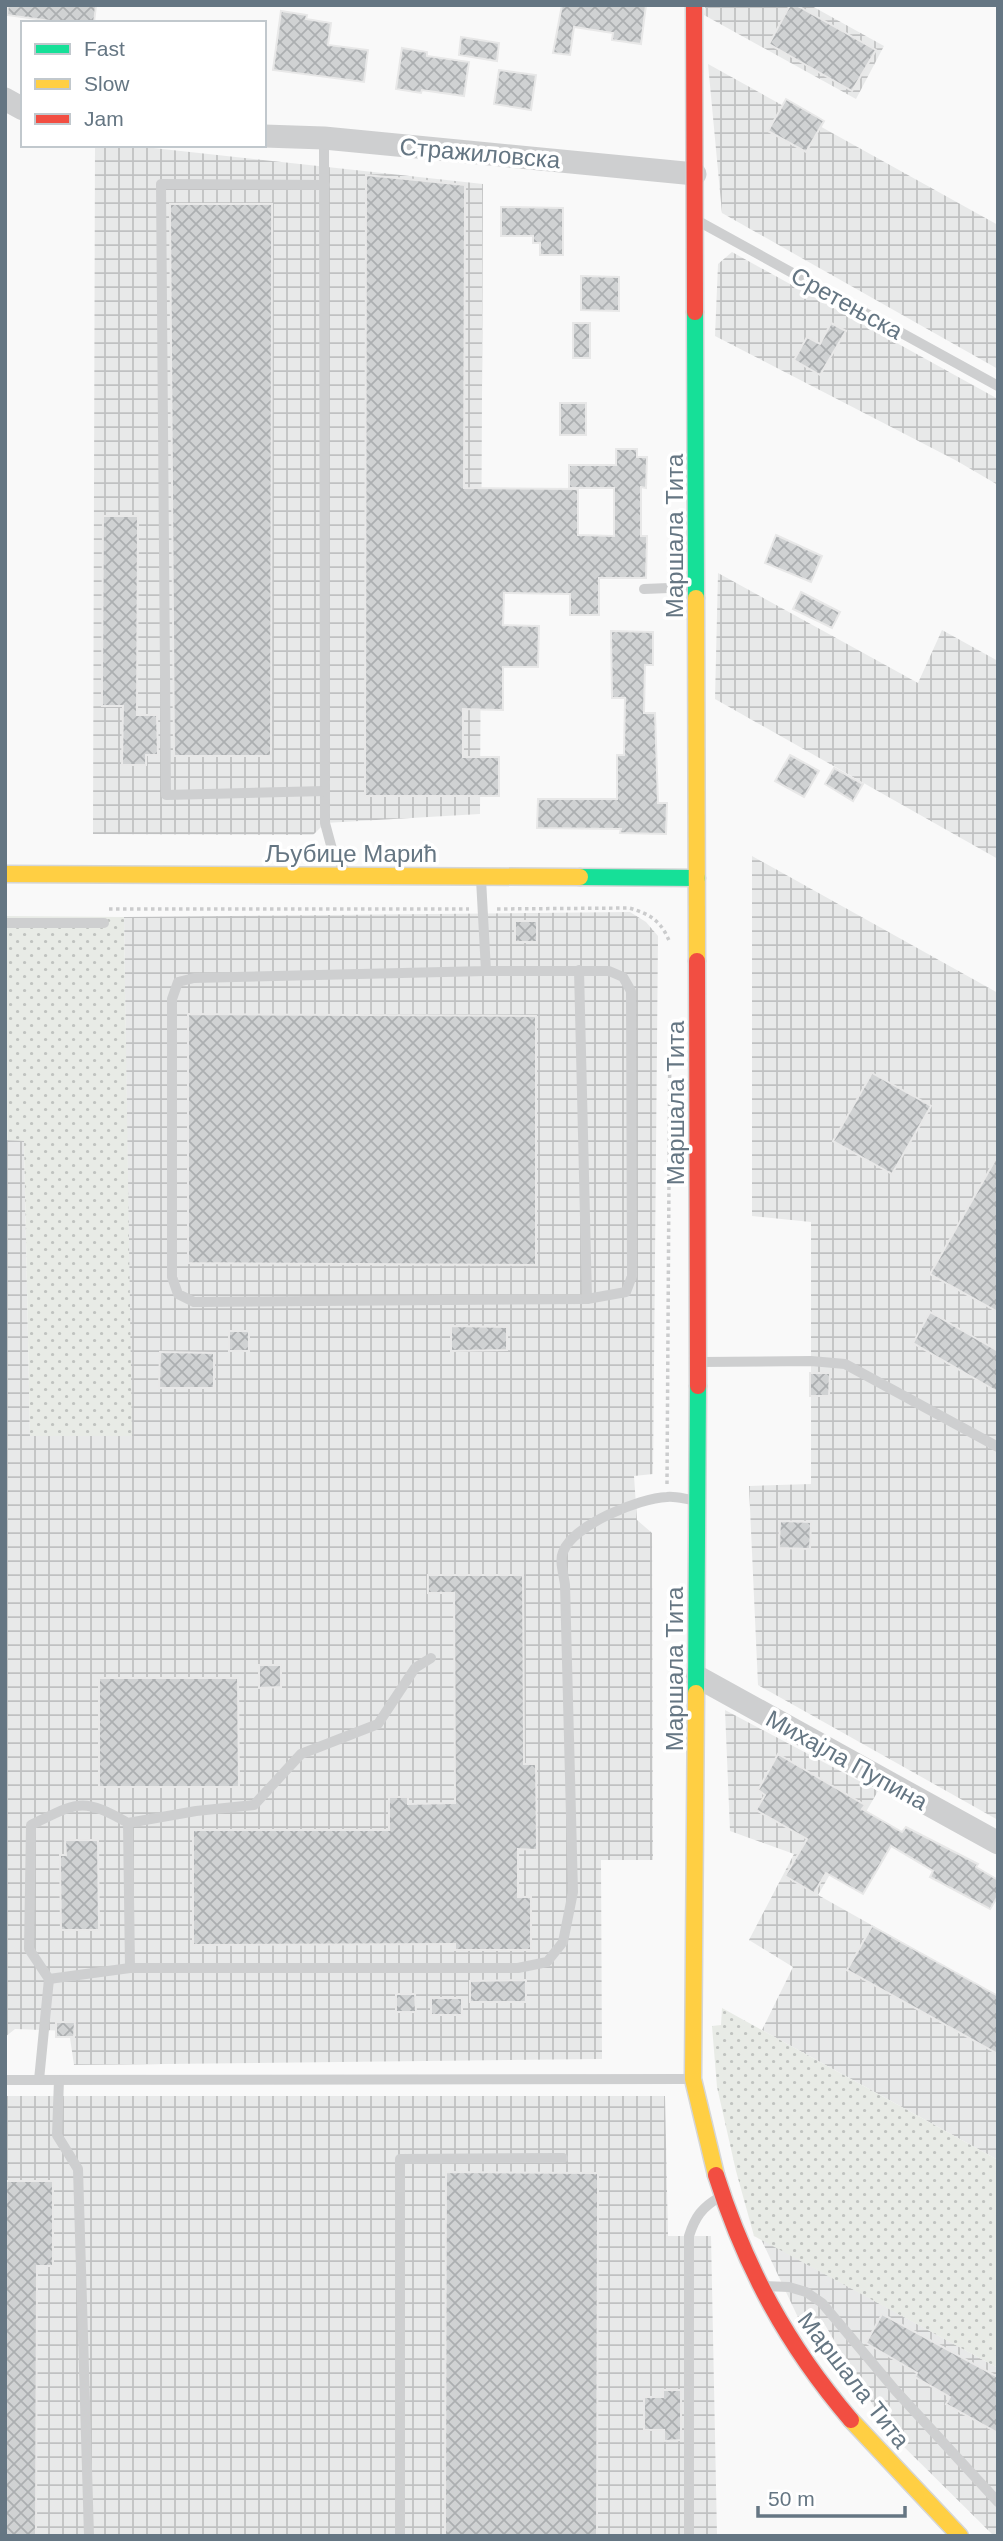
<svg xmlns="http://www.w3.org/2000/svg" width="1003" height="2541" viewBox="0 0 1003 2541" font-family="Arial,sans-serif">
  <defs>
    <pattern id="industrial-grid" width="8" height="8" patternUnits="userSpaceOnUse" patternTransform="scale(1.75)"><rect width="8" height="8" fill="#e8e9e9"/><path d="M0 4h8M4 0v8" fill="none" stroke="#c0c1c2"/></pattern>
    <pattern id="grass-dots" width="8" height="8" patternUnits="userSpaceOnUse" patternTransform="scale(1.75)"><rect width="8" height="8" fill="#e8ebe6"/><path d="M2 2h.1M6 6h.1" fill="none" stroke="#c0c3c0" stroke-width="1.8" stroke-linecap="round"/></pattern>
    <pattern id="building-cross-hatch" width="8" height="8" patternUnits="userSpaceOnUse" patternTransform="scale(1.75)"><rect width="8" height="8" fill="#d0d2d3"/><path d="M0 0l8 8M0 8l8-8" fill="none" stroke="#acafb1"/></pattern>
  </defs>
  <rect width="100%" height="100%" fill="#f9f9f9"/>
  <g fill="url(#industrial-grid)">
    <path d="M705 5H810L884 46 856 99 704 15Z"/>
    <path d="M708 64 998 225V369L722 213Z"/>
    <path d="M95 145H126L483 184 480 814 325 823 313 835 93 834Z"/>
    <path d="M732 252 998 399V485L957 461 715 336 718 264Z"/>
    <path d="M718 573 918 683 942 630 998 661V859L715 699Z"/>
    <path d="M752 856 998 993V1820L758 1685 749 1486 811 1484V1222L752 1216Z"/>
    <path d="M630 912 646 922 658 936 653 1474 634 1476 637 1520 652 1533 653 1860H601L602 2059 74 2065 69 2031 15 2029 5 2037V1140H24L30 1436H131L124 917Z"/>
    <path d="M725 1710 878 1791 818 1895 998 1996V2160L762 2030 793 1967 749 1940 794 1854 730 1831Z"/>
    <path d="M5 2096H665L668 2236H711L717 2536H5Z"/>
    <path d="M761 2239 998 2368V2536H994L889 2432 822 2320 803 2328Z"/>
  </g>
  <g fill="url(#grass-dots)">
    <path d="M5 916 124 917 132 1436H30L24 1141 5 1140Z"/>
    <path d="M722 2008 998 2160V2368L754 2236 736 2171 717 2087 712 2026 721 2025Z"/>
  </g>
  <g fill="url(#building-cross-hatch)" stroke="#e8e8e8" stroke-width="2">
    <path d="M8 5H96L94 23H65L7 15Z"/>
    <path d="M562 5H646L641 44 612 40 613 33 574 27 570 55 553 53Z"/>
    <path d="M790 5H796L876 50 852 91 769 44Z"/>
    <path d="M281 11 307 15 306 19 331 23 328 45 368 50 364 82 273 70Z"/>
    <path d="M461 37 499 43 497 61 459 55Z"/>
    <path d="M402 48 427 52V56L469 62 464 96 422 90 421 93 396 89Z"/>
    <path d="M499 70 536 75 531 110 494 104Z"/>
    <path d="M786 99 824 121 806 152 768 131Z"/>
    <path d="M366 175 465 185 464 488 578 489V535L614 536V488H569V465H616V449H637V457H647L646 488 641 487V536H647L646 578H599V615H570V594L504 593 503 625 539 626 538 667H503V710L463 709V757H499V796H365Z"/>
    <path d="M170 204H272L271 756H174Z"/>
    <path d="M501 207 563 208V255H540V243H533V236H501Z"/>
    <path d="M581 276 619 277V311L581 310Z"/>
    <rect x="573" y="323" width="17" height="35"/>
    <path d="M831 323 846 331 820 375 794 360 807 337 820 344Z"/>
    <rect x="560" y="403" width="26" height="32"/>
    <path d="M103 516H138L137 715H157L158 755H146V765H122L123 706H102Z"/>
    <path d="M776 535 822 556 811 582 765 563Z"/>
    <path d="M801 592 840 612 832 628 793 609Z"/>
    <path d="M611 631 653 632V665H645L644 713H655L658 803H667L666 834 620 833 621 829 537 828 538 799H617V755H624L625 698H612Z"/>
    <path d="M790 755 819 771 804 797 775 781Z"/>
    <path d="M834 768 863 784 853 801 825 784Z"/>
    <rect x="515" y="921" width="22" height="21"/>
    <path d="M188 1014 536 1016V1265L188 1263Z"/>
    <path d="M872 1073 931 1106 892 1174 833 1141Z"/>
    <path d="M998 1155V1312L930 1274Z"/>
    <path d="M930 1312 998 1351V1392L913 1343Z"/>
    <path d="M451 1326 507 1327V1350L451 1351Z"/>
    <rect x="229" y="1331" width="20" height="20"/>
    <path d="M160 1352 214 1353V1388H159Z"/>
    <path d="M810 1373H830L829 1396H810Z"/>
    <path d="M780 1521 811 1522 810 1549 779 1548Z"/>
    <path d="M428 1575H523L524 1764H536L537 1850 518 1849V1897H531V1950H455V1944L193 1945V1830H389V1797H408V1804L455 1803 454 1593H428Z"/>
    <path d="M259 1665H281V1687L259 1688Z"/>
    <path d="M99 1678H238L239 1787H99Z"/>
    <path d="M778 1754 865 1805 862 1809 902 1832 906 1827 978 1864 976 1867 998 1880V1896L990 1909 930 1877 933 1871 891 1846 863 1894 826 1873 814 1893 785 1876 807 1839 756 1810 765 1795 758 1790Z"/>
    <path d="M65 1840H98L99 1930H61L60 1855H66Z"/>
    <path d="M872 1926 998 1996V2054L847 1970Z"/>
    <path d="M526 1980V2002H470V1981Z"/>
    <path d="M396 1994H415L416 2012H396Z"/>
    <rect x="431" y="1998" width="31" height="17"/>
    <path d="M56 2022H75L74 2037H56Z"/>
    <path d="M446 2172 598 2173 597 2536H445Z"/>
    <path d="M5 2181H53V2266H37L36 2536H5Z"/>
    <path d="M882 2314 998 2377V2433L946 2404 950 2397 915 2377 917 2373 866 2343Z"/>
    <path d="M663 2390H681V2440L664 2441V2430H644V2397H663Z"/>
  </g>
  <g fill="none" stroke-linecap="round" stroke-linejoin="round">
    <defs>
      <g id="fast">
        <path d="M695 312 696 598"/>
        <path d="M580 877 697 878"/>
        <path d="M696 1693 698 1386"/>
      </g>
      <g id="slow">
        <path d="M696 598 697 961"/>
        <path d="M5 874 580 877"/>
        <path d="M696 1693 693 2079 716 2175"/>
        <path d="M851 2420 960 2536"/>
      </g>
      <g id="jam">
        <path d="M694 5 695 312"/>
        <path d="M697 961 698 1386"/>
        <path d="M716 2175C746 2269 787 2345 851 2420"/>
      </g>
    </defs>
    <use href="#fast" stroke="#d5d6d7" stroke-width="19"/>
    <use href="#slow" stroke="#d5d6d7" stroke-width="19"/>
    <use href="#jam" stroke="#d5d6d7" stroke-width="19"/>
    <g stroke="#cbcccd" stroke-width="3.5" stroke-dasharray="3.5 3.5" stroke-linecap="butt">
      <path d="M109 909H469"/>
      <path d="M497 909 629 908C651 914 662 922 670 943"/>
      <path d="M667 1484 670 1023"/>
    </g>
    <g stroke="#cecfd0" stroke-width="10">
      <path d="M324 138 325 823 332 849 346 873"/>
      <path d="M698 221 998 386"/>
      <path d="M644 589 694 587"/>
      <path d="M325 791 166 795 161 184 325 185"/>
      <path d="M481 879 486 971 194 978 178 982 172 999V1277L178 1294 194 1302 587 1299 626 1292 632 1276 631 991 623 977 609 971H486"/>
      <path d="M5 923H104"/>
      <path d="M579 970 587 1299"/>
      <path d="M701 1362 811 1361 845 1364 998 1447"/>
      <path d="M128 1823 130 1968"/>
      <path d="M49 1979 130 1968H518L547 1962 563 1942 573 1892 565 1585C564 1575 559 1561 563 1552 573 1525 639 1498 667 1497 675 1496 685 1499 694 1500"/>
      <path d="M5 2080 692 2079"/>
      <path d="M39 2080 49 1979 29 1949 31 1825C77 1803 81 1796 128 1823L196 1811 254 1805 301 1754 378 1724 415 1668 431 1658"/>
      <path d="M59 2080 57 2135 78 2169 89 2536"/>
      <path d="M763 2286 789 2287 806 2292 822 2303 895 2390 998 2502"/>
      <path d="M400 2536V2159L563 2158"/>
      <path d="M689 2536V2236C695 2217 702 2207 720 2197"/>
    </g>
    <g stroke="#cecfd0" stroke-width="23">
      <path d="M5 99 23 109"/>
      <path d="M264 136 324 138 695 174"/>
      <path d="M696 1676 998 1843"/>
    </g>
    <use href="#fast" stroke="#16e098" stroke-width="16"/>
    <use href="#slow" stroke="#ffcf43" stroke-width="16"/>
    <use href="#jam" stroke="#f24e42" stroke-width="16"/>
  </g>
  <g text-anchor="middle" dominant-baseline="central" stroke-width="7" stroke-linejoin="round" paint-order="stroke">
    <g font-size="24" fill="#657683" stroke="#fff">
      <text transform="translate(480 153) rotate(5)">Стражиловска</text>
      <text transform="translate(847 303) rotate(29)">Сретењска</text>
      <text transform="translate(674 536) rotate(-90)">Маршала Тита</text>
      <text x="351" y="853">Љубице Марић</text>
      <text transform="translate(675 1103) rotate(-90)">Маршала Тита</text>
      <text transform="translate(674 1669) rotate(-90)">Маршала Тита</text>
      <text transform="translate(847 1760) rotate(29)">Михајла Пупина</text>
      <text transform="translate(854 2380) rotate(52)">Маршала Тита</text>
    </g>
  </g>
  <rect width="1003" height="2541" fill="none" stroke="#657683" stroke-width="14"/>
  <rect x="21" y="21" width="245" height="126" fill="#ffffff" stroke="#c1c8cd" stroke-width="2"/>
  <rect x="35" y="44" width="35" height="10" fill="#16e098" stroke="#c1c8cd" stroke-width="2"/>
  <text x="84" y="56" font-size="21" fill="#657683">Fast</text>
  <rect x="35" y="79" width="35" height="10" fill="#ffcf43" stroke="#c1c8cd" stroke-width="2"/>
  <text x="84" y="91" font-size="21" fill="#657683">Slow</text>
  <rect x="35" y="114" width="35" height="10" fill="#f24e42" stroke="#c1c8cd" stroke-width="2"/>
  <text x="84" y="126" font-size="21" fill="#657683">Jam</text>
  <path d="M758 2506v10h147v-10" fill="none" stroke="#657683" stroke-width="3.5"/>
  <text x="768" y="2506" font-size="21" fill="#657683" stroke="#ffffff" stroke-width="5" paint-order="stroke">50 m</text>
</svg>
